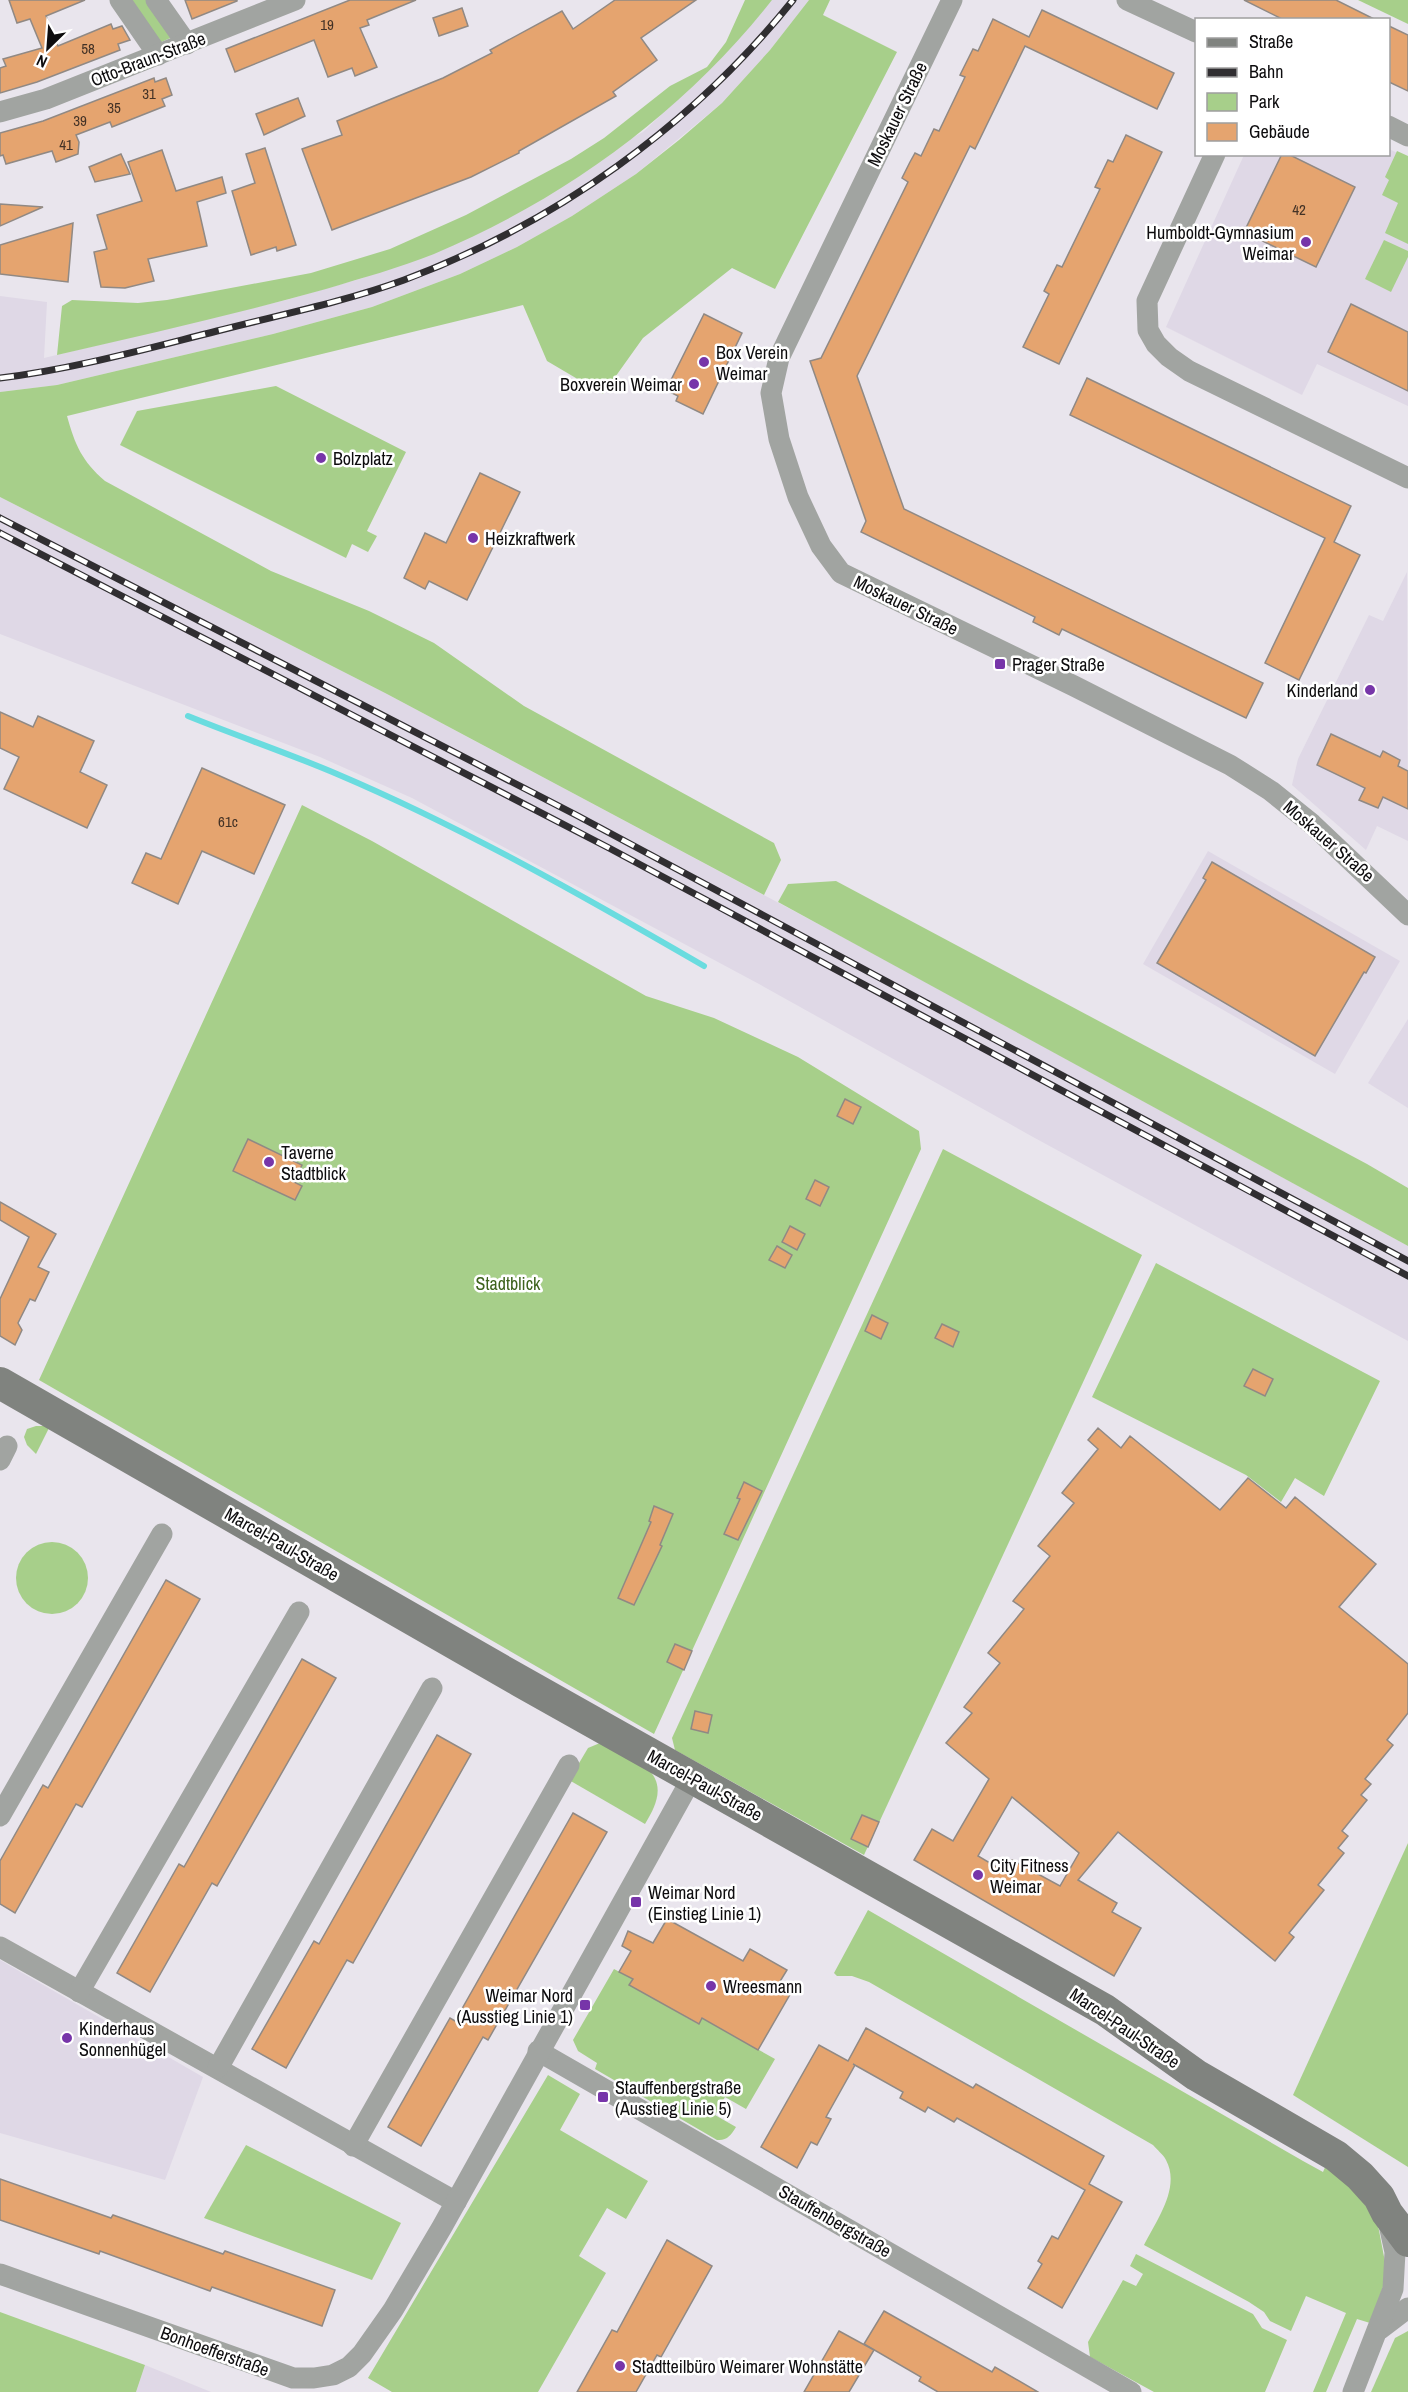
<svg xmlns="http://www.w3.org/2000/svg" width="1408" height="2392" viewBox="0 0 1408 2392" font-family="'Archivo Narrow',sans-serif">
  <rect width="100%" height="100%" fill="#e9e5ed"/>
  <g fill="#dfd8e6">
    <path d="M772 0H809L770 50 722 103 636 174 572 216 517 247 460 274 372 307 273 334 57 385 0 392V296L47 302 44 358 286 300 363 278 643 132 693 85Z"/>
    <path d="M1389 149 1408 158V406L1317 364 1302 395 1166 327 1244 155 1388 154Z"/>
    <path d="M0 497 387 694 878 956 1408 1246V1341L1033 1137 759 984 412 798 320 757 0 634Z"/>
    <path d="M1407 572 1408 841 1377 826 1366 850 1292 785 1298 759 1369 615 1383 621Z"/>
    <path d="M1208 851 1400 961 1335 1074 1143 964Z"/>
    <path d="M1408 1019V1108L1368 1083Z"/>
    <path d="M0 1960 203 2077 165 2180 0 2133Z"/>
    <path d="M145 2365 211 2392H136Z"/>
  </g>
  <g fill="#a7cf8a">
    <path d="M129 0H150L175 36 159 43Z"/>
    <path d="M745 0H772C684 112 565 199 434 254 399 268 362 278 326 289 237 314 147 334 57 355L62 306 72 300 138 303 167 300 311 273 390 249 466 215 571 159 604 138 670 86 707 67 726 42Z"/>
    <path d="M809 0H830L823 15 897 52 775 289 732 268 643 338 603 394 547 361 523 305 67 416C75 445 82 461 105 481L271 571 369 611 434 643 524 706 774 843 781 860 764 895 387 694 0 497V392L57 385 273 334 372 307 460 274 517 247 572 216 636 174 679 140 722 103 770 50Z"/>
    <path d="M1358 0H1408V24Z"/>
    <path d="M1397 151 1408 156V244L1385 233 1398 203 1382 195 1389 180 1385 177Z"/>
    <path d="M1384 240 1408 251V257L1391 292 1365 279Z"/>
    <path d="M276 386 406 452 367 531 377 536 368 552 352 544 346 558 120 445 137 411Z"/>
    <path d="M302 805 372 841 646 996 714 1018 798 1057 919 1131 921 1149 654 1734 39 1380Z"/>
    <path d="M836 881 1367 1164 1408 1188V1246L778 902 788 884Z"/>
    <path d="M943 1149 1142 1255 864 1855 675 1750 672 1738Z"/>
    <path d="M1156 1263 1380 1381 1324 1496 1295 1478 1281 1502 1246 1475 1092 1397Z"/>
    <path d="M36 1426H50L36 1454 27 1445 24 1437 27 1429Z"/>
    <circle cx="52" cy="1578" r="36"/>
    <path d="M600 1743 649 1770C665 1787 656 1806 645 1824L569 1780 588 1748Z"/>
    <path d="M1408 1843V2167L1293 2095Z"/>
    <path d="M868 1910 1303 2161 1323 2172 1326 2165 1349 2184 1377 2220 1385 2262 1384 2284 1370 2323 1357 2319 1326 2392H1313L1346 2313 1306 2296 1291 2331 1270 2321 1264 2312 1249 2302 1144 2245C1156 2221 1181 2188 1166 2160 1163 2154 1157 2150 1153 2145L869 1982 852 1976H837L834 1973Z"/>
    <path d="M614 1969 633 1979 630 1985 698 2024 702 2018 775 2059 746 2109 725 2097 715 2115 736 2127C731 2135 727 2141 717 2140L595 2069 597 2063 578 2051 573 2040Z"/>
    <path d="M548 2075 580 2094 560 2130 648 2181 626 2219 607 2208 579 2256 606 2273 538 2392H392L368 2378Z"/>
    <path d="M246 2145 401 2223 372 2280 204 2218Z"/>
    <path d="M1136 2254 1253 2314 1262 2328 1287 2340 1265 2392H1154L1090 2357 1088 2342 1123 2280 1136 2286 1143 2274 1130 2266Z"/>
    <path d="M0 2312 145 2365 136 2392H0Z"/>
    <path d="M1408 2331V2392H1371L1395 2338Z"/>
  </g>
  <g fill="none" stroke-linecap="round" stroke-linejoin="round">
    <path stroke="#6adcdf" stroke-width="6" d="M188 716C237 736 288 753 337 774 464 828 585 897 704 966"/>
  </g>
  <g fill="#e5a46f" stroke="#908984" stroke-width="1.5" fill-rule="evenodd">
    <path d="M9 0H85L46 16 58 46 111 24 113 29 122 26 130 40 118 44 120 50 37 82 0 93V68L6 66 3 59 42 48 30 19 17 23Z"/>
    <path d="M185 0H237V1L192 19Z"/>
    <path d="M350 0H416L367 20 369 25 360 28 377 67 355 76 352 68 328 77 314 40 235 72 226 49Z"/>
    <path d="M615 0H696L641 38 657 60 613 92 616 96 519 151V153L471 177 332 230 302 149 342 135 337 121 443 78 492 53 490 50 562 11 573 29Z"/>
    <path d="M1244 0H1336L1376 20H1284Z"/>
    <path d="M462 8 468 26 439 36 433 18Z"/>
    <path d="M1042 10 1174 73 1157 109 1025 46 975 149 970 146 857 376 904 509 1263 683 1246 718 1062 629 1059 635 1033 622 1035 617 861 532 866 521 810 361 821 358 908 182 902 178 910 162 915 153 921 156 934 129 939 131 965 77 960 75 973 49 978 51 993 19 1029 37Z"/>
    <path d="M1389 26 1408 35V91L1389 82Z"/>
    <path d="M154 78 155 82 166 78 172 95 162 99 165 106 112 127 110 122 76 135 79 142 78 154 56 162 52 151 6 164 3 155 0 156V133L43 121Z"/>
    <path d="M298 98 305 116 264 135 256 114Z"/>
    <path d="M1126 135 1162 152 1059 364 1023 347 1049 294 1044 291 1057 265 1062 267 1100 189 1095 187 1108 160 1113 162Z"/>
    <path d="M265 148 296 245 277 251 276 247 251 255 232 191 255 183 246 154Z"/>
    <path d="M162 150 176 191 222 177 226 193 197 202 207 246 148 259 154 281 125 288 101 287 94 252 107 249 97 215 142 201 128 162Z"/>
    <path d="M121 154 130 174 95 182 89 167Z"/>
    <path d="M1282 154H1288L1355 187 1316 267 1244 232Z"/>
    <path d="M0 204 43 207 0 226Z"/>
    <path d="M73 223 68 282 0 274V245Z"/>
    <path d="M1351 304 1408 332V391L1328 352Z"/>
    <path d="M704 314 742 333 703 414 676 401 678 396 666 390Z"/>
    <path d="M1087 378 1351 506 1334 542 1360 555 1299 680 1265 663 1325 538 1070 415Z"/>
    <path d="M480 473 520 492 467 600 429 581 425 589 404 578 425 533 446 543Z"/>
    <path d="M0 712 33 727 38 716 94 741 80 772 107 785 87 828 4 789 19 757 0 748Z"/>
    <path d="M1331 734 1380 757 1383 751 1400 760 1398 766 1408 771V809L1383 797 1378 808 1359 800 1365 788 1317 765Z"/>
    <path d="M202 768 285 805 254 874 202 851 178 904 132 883 146 853 161 859Z"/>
    <path d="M1212 862 1375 957 1366 973 1364 972 1315 1056 1157 963 1206 880 1203 878Z"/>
    <path d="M845 1099 861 1107 853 1124 837 1116Z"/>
    <path d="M248 1139 302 1165 294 1182 302 1186 295 1200 233 1171Z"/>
    <path d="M815 1180 829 1187 820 1206 806 1199Z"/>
    <path d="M0 1202 56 1234 38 1267 49 1272 35 1301 30 1299 18 1323 22 1330 15 1345 0 1336V1299L29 1237 0 1220Z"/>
    <path d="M790 1226 805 1234 797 1250 782 1242Z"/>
    <path d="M777 1246 792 1255 785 1268 769 1260Z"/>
    <path d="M872 1315 888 1323 881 1339 865 1331Z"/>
    <path d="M942 1324 959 1332 953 1347 935 1338Z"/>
    <path d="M1253 1369 1273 1379 1265 1396 1244 1386Z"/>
    <path d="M1098 1428 1121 1448 1130 1436 1220 1510 1248 1478 1286 1508 1295 1497 1376 1564 1339 1607 1408 1664V1713L1387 1740 1393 1745 1365 1779 1371 1784 1361 1795 1367 1800 1342 1831 1348 1836 1338 1848 1344 1853 1318 1885 1324 1890 1289 1933 1294 1937 1275 1961 1118 1832 1078 1880 1117 1903 1112 1912 1141 1928 1114 1976 914 1860 932 1829 953 1841 989 1779 946 1743 972 1713 964 1707 1000 1663 988 1653 1024 1609 1013 1601 1050 1556 1038 1546 1074 1503 1062 1493 1098 1449 1088 1440ZM1012 1797 1079 1853 1060 1886 1012 1860 1005 1872 978 1856Z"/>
    <path d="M744 1482 762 1491 738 1540 724 1534 740 1499 737 1498Z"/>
    <path d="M654 1506 673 1514 660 1545 662 1546 634 1605 618 1598 651 1522 649 1521Z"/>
    <path d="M166 1580 200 1599 82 1807 76 1804 15 1913 0 1904V1861L43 1785 48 1788Z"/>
    <path d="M675 1644 692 1651 684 1670 667 1662Z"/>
    <path d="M302 1659 336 1678 217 1886 212 1883 150 1992 117 1973 179 1864 184 1867Z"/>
    <path d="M695 1711 712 1715 708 1733 691 1729Z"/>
    <path d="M437 1735 471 1754 353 1963 347 1960 286 2068 252 2049 314 1941 319 1944Z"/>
    <path d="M573 1813 607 1832 488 2040 483 2037 421 2146 388 2127 450 2018 455 2021Z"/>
    <path d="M862 1815 879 1822 868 1847 851 1839Z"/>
    <path d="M667 1919 743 1961 750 1949 787 1970 779 1983 792 1991 758 2050 702 2018 699 2024 629 1985 633 1979 619 1972 631 1951 622 1946 628 1931 653 1943Z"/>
    <path d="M866 2028 973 2088 976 2084 1104 2156 1089 2184 1122 2202 1062 2308 1028 2288 1042 2264 1038 2261 1052 2236 1058 2239 1085 2190 957 2118 954 2122 928 2107 925 2112 900 2098 903 2092 853 2064 855 2065 826 2117 831 2119 817 2145 811 2142 797 2168 761 2147 819 2045 848 2061Z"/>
    <path d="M0 2179 111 2218 113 2215 223 2254 225 2251 335 2290 322 2326 212 2287 210 2291 100 2251 99 2254 0 2220Z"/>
    <path d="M667 2240 712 2266 661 2357 657 2355 636 2392H577L612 2330 617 2332Z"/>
    <path d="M884 2311 992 2372 995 2367 1038 2392H938L919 2381 921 2377 864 2344Z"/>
    <path d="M839 2331 874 2350 849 2392H804Z"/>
  </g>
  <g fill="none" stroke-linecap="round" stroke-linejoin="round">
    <g stroke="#a1a4a1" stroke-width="21">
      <path d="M120 0 158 55"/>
      <path d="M156 0 187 44"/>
      <path d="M952 0 779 358 771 393 779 439 798 497 821 546 841 573 1074 686 1230 765 1271 791 1312 824 1408 915"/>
      <path d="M1127 0 1196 32"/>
      <path d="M0 112 46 99 295 0"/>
      <path d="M1388 126 1408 136"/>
      <path d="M1215 154 1147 301 1148 330 1156 344 1169 357 1189 371 1408 478"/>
      <path d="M0 1460 7 1446"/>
      <path d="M0 1816 162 1534"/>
      <path d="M0 1947 456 2202"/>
      <path d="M79 1992 299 1612"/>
      <path d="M538 2051 1131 2392"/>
      <path d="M218 2068 432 1688"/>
      <path d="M353 2146 569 1765"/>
      <path d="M0 2274 293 2378H314L333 2375 349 2367 362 2354 393 2310 442 2227 692 1778"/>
      <path d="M1380 2329 1408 2308"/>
      <path d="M1353 2392 1393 2289 1395 2252 1388 2220"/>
    </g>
    <path stroke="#80837f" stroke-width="32" d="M0 1383 520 1681 1105 2010 1196 2075 1336 2156 1360 2176 1379 2197 1387 2213 1408 2241"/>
    <defs>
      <g id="rail">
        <path d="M0 378C74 369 145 349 217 331 279 315 344 302 404 280 556 223 692 126 793 0"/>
        <path d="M0 518 578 816 1408 1261"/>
        <path d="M0 533 609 848 1408 1276"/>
      </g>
    </defs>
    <use href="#rail" stroke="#302e31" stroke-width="7"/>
    <use href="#rail" stroke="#fff" stroke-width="4.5" stroke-dasharray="14" stroke-linecap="butt"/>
  </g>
  <g fill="#7735a9" stroke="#fff" stroke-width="2">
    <circle cx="1306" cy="242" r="6"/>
    <circle cx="704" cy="362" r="6"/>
    <circle cx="694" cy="384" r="6"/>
    <circle cx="321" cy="458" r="6"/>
    <circle cx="473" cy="538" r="6"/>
    <rect x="994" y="658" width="12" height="12" rx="3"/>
    <circle cx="1370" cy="690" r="6"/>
    <circle cx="269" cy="1162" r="6"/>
    <circle cx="978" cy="1875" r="6"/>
    <rect x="630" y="1896" width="12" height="12" rx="3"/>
    <circle cx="711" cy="1986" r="6"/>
    <rect x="579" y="1999" width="12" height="12" rx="3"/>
    <circle cx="67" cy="2038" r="6"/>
    <rect x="597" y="2091" width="12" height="12" rx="3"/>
    <circle cx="620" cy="2366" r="6"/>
  </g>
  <g text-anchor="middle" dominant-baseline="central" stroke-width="5" stroke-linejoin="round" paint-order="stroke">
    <g font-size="15" fill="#433226">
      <text x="327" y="24">19</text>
      <text x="88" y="48">58</text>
      <text x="149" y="93">31</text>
      <text x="114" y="107">35</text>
      <text x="80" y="120">39</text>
      <text x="66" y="144">41</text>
      <text x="1299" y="209">42</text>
      <text x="228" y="821">61c</text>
    </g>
    <g font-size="18" fill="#0d0c0e" stroke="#fff">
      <text transform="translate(148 59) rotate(-21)">Otto-Braun-Straße</text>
      <text transform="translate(897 114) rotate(-64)">Moskauer Straße</text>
      <text transform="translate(906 605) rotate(26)">Moskauer Straße</text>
      <text transform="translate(1329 841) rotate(41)">Moskauer Straße</text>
      <text transform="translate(282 1544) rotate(30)">Marcel-Paul-Straße</text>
      <text transform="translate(705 1785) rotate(29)">Marcel-Paul-Straße</text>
      <text transform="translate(1125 2028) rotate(34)">Marcel-Paul-Straße</text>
      <text transform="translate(835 2221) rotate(30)">Stauffenbergstraße</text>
      <text transform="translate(215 2351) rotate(20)">Bonhoefferstraße</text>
    </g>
    <g font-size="18" fill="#0d0c0e" stroke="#fff" text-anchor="start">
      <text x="1294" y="232" text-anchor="end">Humboldt-Gymnasium<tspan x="1294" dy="21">Weimar</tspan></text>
      <text x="716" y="352">Box Verein<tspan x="716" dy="21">Weimar</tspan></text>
      <text x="682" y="384" text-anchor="end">Boxverein Weimar</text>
      <text x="333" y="458">Bolzplatz</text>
      <text x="485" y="538">Heizkraftwerk</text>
      <text x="1012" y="664">Prager Straße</text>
      <text x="1358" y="690" text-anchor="end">Kinderland</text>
      <text x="281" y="1152">Taverne<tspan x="281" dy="21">Stadtblick</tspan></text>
      <text x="990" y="1865">City Fitness<tspan x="990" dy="21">Weimar</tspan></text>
      <text x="648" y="1892">Weimar Nord<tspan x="648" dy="21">(Einstieg Linie 1)</tspan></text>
      <text x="723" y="1986">Wreesmann</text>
      <text x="573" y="1995" text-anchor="end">Weimar Nord<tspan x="573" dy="21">(Ausstieg Linie 1)</tspan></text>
      <text x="79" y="2028">Kinderhaus<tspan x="79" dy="21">Sonnenhügel</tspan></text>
      <text x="615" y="2087">Stauffenbergstraße<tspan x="615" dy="21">(Ausstieg Linie 5)</tspan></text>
      <text x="632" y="2366">Stadtteilbüro Weimarer Wohnstätte</text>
    </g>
    <g font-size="18" fill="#3e631d" stroke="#fff">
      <text x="508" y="1283">Stadtblick</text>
    </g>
  </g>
  <rect x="1195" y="18" width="195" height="138" fill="#ffffff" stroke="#9e9e9f" stroke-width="1.5"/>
  <rect x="1207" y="38" width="30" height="9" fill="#80837f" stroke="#9e9e9f" stroke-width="1.5"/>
  <text x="1249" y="48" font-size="18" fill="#0d0c0e">Straße</text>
  <rect x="1207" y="68" width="30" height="9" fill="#302e31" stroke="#9e9e9f" stroke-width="1.5"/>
  <text x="1249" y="78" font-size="18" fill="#0d0c0e">Bahn</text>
  <rect x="1207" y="93" width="30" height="18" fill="#a7cf8a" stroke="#9e9e9f" stroke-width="1.5"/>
  <text x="1249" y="108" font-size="18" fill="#0d0c0e">Park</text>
  <rect x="1207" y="123" width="30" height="18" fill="#e5a46f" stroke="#9e9e9f" stroke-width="1.5"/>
  <text x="1249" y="138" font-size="18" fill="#0d0c0e">Gebäude</text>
  <g transform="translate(48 48) rotate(205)" stroke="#ffffff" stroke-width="4.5" paint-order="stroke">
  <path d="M0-4.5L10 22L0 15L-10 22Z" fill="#0d0c0e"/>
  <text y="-9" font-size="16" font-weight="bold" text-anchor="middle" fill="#0d0c0e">N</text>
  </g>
</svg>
